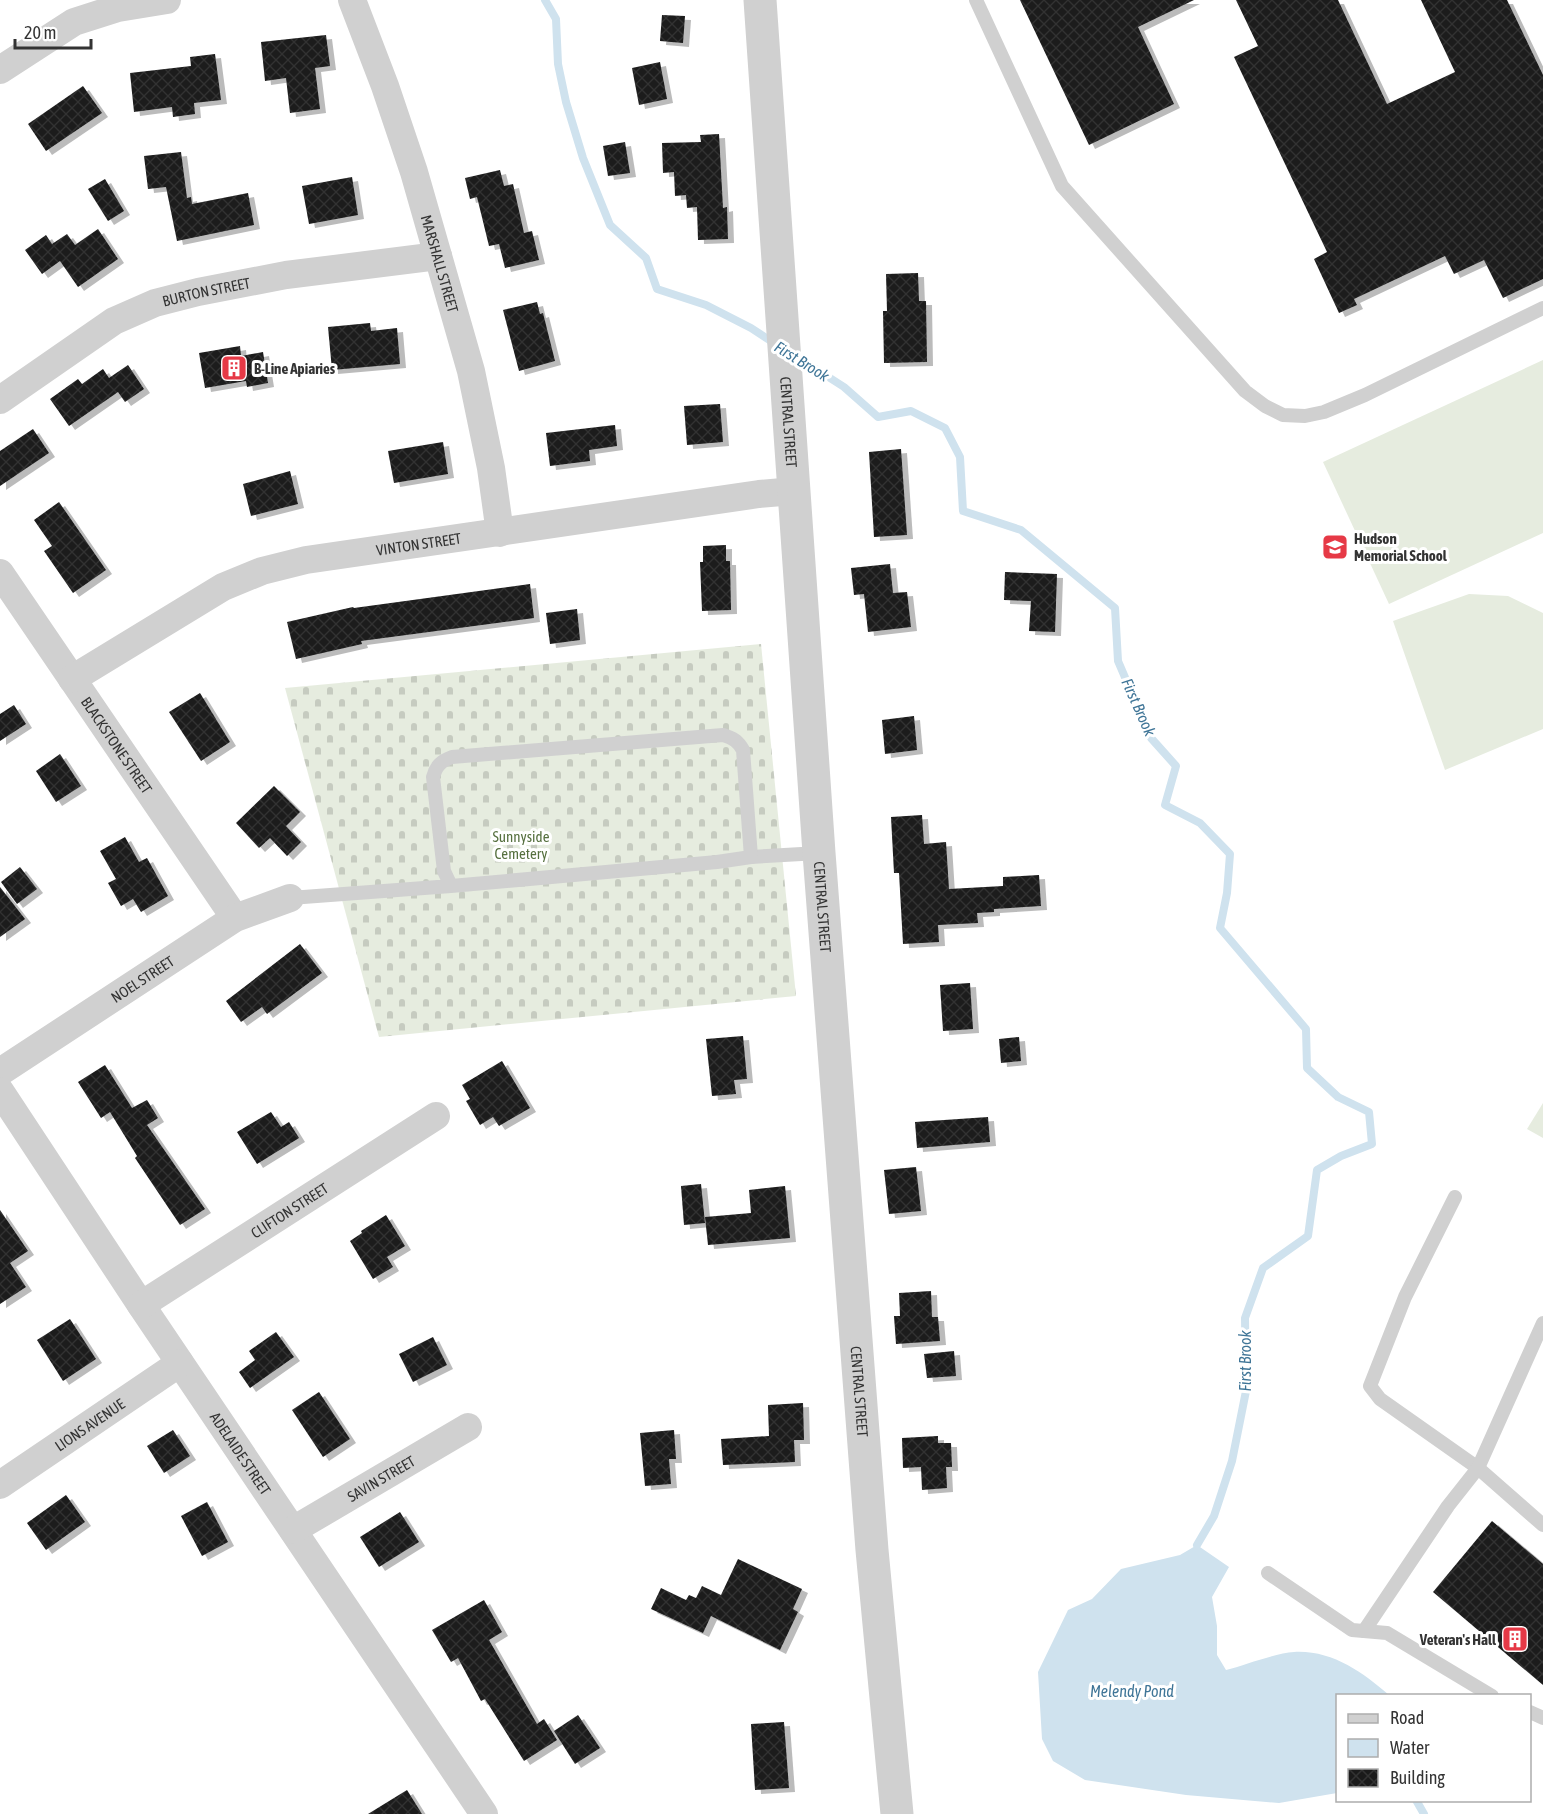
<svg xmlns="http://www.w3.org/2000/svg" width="1543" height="1814" viewBox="0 0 1543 1814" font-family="'Asap Condensed',sans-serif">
  <defs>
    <pattern id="cemetery-stones" width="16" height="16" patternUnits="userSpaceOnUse" patternTransform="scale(1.5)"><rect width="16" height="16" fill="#e6ecdf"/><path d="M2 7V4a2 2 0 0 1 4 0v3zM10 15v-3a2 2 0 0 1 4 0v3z" fill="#c6cbc0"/></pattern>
    <pattern id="building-cross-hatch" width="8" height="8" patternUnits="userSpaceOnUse" patternTransform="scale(1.5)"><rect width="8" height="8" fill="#1a1a1a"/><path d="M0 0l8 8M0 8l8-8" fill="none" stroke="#333"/></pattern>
    <filter id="shadow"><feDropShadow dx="6" dy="4" stdDeviation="0" flood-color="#0004"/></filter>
  </defs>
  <rect width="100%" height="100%" fill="#fff"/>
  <path fill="url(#cemetery-stones)" d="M761 644 796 996 379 1037 285 688Z"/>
  <g fill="#e6ecdf">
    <path d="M1543 360V533L1389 604 1323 462Z"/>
    <path d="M1469 594 1508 596 1543 613V729L1445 770 1393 621Z"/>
    <path d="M1543 1103V1138L1527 1129Z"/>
  </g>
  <path fill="#cfe2ee" d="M1197 1545 1229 1567 1212 1597 1217 1626V1655L1226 1670C1245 1665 1276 1653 1294 1652 1332 1650 1362 1672 1389 1695L1338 1696 1337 1793 1279 1803 1186 1795 1085 1780 1053 1761 1042 1739 1038 1672 1068 1610 1092 1599 1121 1569 1180 1555Z"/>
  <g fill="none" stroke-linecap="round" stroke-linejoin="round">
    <g stroke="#cfe2ee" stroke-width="8">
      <path d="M545 0 556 19 558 64 566 102 583 158 610 225 646 258 657 289 706 305 751 328 774 343"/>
      <path d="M794 355 844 387 878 417 911 411 945 428 960 457 963 511 1021 530 1115 608 1118 661 1151 738 1176 766 1165 805 1200 823 1230 854 1227 893 1220 928 1306 1029 1307 1068 1338 1097 1369 1112 1372 1144 1341 1156 1317 1170 1308 1236 1263 1268 1245 1318 1246 1391 1232 1461 1214 1516 1197 1545"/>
      <path d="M1416 1800 1424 1814"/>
    </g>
  </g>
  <g fill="url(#building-cross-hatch)" filter="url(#shadow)">
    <path d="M1020 0H1194L1138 27 1174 104 1089 145Z"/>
    <path d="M1236 0H1338L1387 104 1455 72 1421 0H1507L1543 75V279L1503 298 1484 260 1454 274 1445 256 1354 299 1357 305 1339 313 1314 259 1327 252 1234 57 1258 46Z"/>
    <path d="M662 15 685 16 683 43 660 41Z"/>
    <path d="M326 35 330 66 315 68 320 109 290 113 286 78 265 81 261 42Z"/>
    <path d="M215 54 221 100 194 103 195 114 173 117 172 107 134 112 130 73 191 66 190 57Z"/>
    <path d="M660 62 667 99 639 105 632 68Z"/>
    <path d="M83 86 102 113 46 151 28 124Z"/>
    <path d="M719 134 723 208 727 207 728 239 698 240 697 207 687 208 686 195 675 196 674 172 663 173 662 143 701 142 700 135Z"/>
    <path d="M625 142 630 173 608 176 603 146Z"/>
    <path d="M181 152 187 198 191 197 192 204 248 193 254 225 177 241 166 187 148 189 144 156Z"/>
    <path d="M500 170 504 186 513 184 524 233 532 231 539 260 505 268 499 244 489 246 477 197 470 199 465 178Z"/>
    <path d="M352 177 358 215 309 224 302 186Z"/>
    <path d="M105 179 124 211 108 221 88 189Z"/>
    <path d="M98 229 118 259 78 287 60 261 42 274 25 250 46 235 52 244 67 234 75 245Z"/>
    <path d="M918 273 919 301H926L927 362 884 363 883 311H887L886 274Z"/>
    <path d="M537 302 540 314 543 313 555 361 519 371 503 310Z"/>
    <path d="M370 323 371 331 397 328 400 364 332 370 328 327Z"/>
    <path d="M240 346 241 356 263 352 268 383 247 387 246 381 205 388 199 353Z"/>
    <path d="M128 365 144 389 125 402 118 392 69 426 50 399 78 379 82 384 103 369 109 378Z"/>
    <path d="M720 404 723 442 687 445 684 406Z"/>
    <path d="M615 425 617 446 589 450 590 461 550 466 546 433Z"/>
    <path d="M33 429 49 453 0 486V451Z"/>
    <path d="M443 442 448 474 394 483 388 451Z"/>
    <path d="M901 449 907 535 874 537 869 452Z"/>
    <path d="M290 471 298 504 251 516 243 484Z"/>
    <path d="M59 502 106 570 73 593 44 551 52 546 34 520Z"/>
    <path d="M726 545V561H730L731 610 702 611 700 562H703V546Z"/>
    <path d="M890 564 893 593 907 592 911 627 868 632 864 594 854 595 851 568Z"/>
    <path d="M1005 572 1057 574 1055 632 1029 631 1031 601 1004 600Z"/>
    <path d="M530 584 534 618 361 641 362 644 296 659 287 622 353 607 354 608Z"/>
    <path d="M577 609 580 640 550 644 546 613Z"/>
    <path d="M200 693 230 742 201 761 169 712Z"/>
    <path d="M14 705 26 724 0 741V714Z"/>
    <path d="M914 716 917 750 885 754 882 720Z"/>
    <path d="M60 754 81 786 56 802 36 771Z"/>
    <path d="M274 786 300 812 286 826 301 842 287 856 270 838 259 848 236 823Z"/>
    <path d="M922 815 924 844 946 842 949 889 1003 886V877L1039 875 1041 906 994 909V912L977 913 978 923 938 925 939 942 903 944 899 873H894L891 817Z"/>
    <path d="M125 837 139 862 147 858 168 896 141 912 133 899 121 906 108 883 116 879 100 851Z"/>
    <path d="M20 867 37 889 17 904 1 882Z"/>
    <path d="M0 887 25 919 0 937Z"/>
    <path d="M300 944 322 973 267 1014 262 1007 241 1022 226 1001Z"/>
    <path d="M970 983 973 1029 943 1031 940 985Z"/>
    <path d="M743 1036 747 1079 734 1080 736 1094 712 1096 706 1039Z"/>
    <path d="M1019 1037 1021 1061 1001 1063 999 1039Z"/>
    <path d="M502 1061 530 1108 499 1126 493 1117 480 1125 466 1101 470 1099 462 1085Z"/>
    <path d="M105 1065 132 1108 147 1100 158 1118 147 1125 205 1209 180 1225 135 1158 137 1156 110 1112 101 1118 78 1082Z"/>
    <path d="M271 1112 281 1127 289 1122 299 1138 257 1164 237 1132Z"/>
    <path d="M988 1117 990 1142 917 1148 915 1122Z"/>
    <path d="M916 1167 921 1211 889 1214 884 1170Z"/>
    <path d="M701 1184 705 1223 684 1225 681 1186Z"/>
    <path d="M785 1186 790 1238 708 1245 705 1217 751 1213 749 1190Z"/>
    <path d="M0 1210 28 1251 10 1263 26 1287 0 1304Z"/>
    <path d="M386 1215 405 1246 387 1257 393 1267 373 1279 350 1241 362 1233 361 1231Z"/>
    <path d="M931 1291 932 1317H938L940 1341 896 1344 894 1316H900L899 1293Z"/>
    <path d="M70 1319 96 1359 63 1381 37 1340Z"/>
    <path d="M276 1332 294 1357 250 1388 239 1372 255 1360 249 1351Z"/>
    <path d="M433 1337 447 1365 413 1382 399 1354Z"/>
    <path d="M954 1351 956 1376 927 1378 924 1354Z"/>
    <path d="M319 1392 350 1439 323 1457 292 1410Z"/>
    <path d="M803 1403 804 1440H794L795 1462 723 1465 721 1439 769 1436 768 1405Z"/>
    <path d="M173 1430 190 1456 164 1473 147 1446Z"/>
    <path d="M674 1430 676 1459H669L671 1484 645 1486 640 1433Z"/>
    <path d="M938 1436V1443H951L952 1467H946L947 1488 922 1490 921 1467 903 1468 902 1438Z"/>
    <path d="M66 1495 85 1522 46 1550 27 1523Z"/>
    <path d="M207 1502 228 1542 202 1556 181 1516Z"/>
    <path d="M400 1512 419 1542 379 1567 360 1537Z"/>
    <path d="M1492 1521 1543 1564V1685L1433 1592Z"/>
    <path d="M738 1559 802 1589 793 1609 798 1612 780 1650 711 1616 703 1633 651 1609 661 1588 686 1600 689 1595 696 1598 702 1586 721 1595Z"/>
    <path d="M484 1600 502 1632 489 1640 537 1724 544 1719 557 1740 524 1761 485 1699 481 1701 458 1658 451 1662 432 1630Z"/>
    <path d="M578 1715 600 1748 575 1764 554 1731Z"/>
    <path d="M784 1722 789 1788 755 1790 751 1724Z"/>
    <path d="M407 1790 422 1814H368Z"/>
  </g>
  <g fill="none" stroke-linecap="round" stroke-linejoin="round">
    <g stroke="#d0d0d0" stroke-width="14">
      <path d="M976 0 1062 186 1245 391 1265 406 1283 415 1305 416 1324 412 1365 395 1543 308"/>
      <path d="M751 857 819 853"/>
      <path d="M290 898 451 886 717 862 751 857 743 750C738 741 733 738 723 735L452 757C441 761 436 766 433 777L444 871 451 886"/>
      <path d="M1455 1197 1405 1297 1370 1386 1380 1399 1478 1468 1543 1525"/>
      <path d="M1268 1573 1352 1630 1387 1633 1492 1696"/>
      <path d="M1364 1631 1448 1506 1478 1468 1543 1323"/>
      <path d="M1530 1712 1543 1718"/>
    </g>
    <g stroke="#d0d0d0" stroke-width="28">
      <path id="s1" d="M352 0 385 86 414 172 471 371 491 468 500 533"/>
      <path d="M0 70 74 22 118 8 167 0"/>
      <path id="s2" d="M0 400 114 321 155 303 198 292 286 275 438 256"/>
      <path id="s3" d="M0 573 235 918"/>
      <path id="s4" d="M72 679 223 587 262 571 306 560 759 494 794 491"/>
      <path id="s5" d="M0 1072 235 918 290 898"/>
      <path id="s6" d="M0 1091 141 1305 484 1814"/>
      <path id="s7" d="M141 1305 436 1116"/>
      <path id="s8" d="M0 1485 180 1363"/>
      <path id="s9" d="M293 1530 468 1427"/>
    </g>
    <path stroke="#d0d0d0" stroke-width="33" id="s10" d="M760 0 819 853 872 1550 897 1814"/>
  </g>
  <defs>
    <symbol id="building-square" viewBox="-11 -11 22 22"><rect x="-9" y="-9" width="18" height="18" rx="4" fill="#e63946" stroke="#fff"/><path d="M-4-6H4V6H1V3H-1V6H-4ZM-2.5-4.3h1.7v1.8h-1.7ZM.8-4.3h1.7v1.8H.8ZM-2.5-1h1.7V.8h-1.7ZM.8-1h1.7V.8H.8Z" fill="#fff"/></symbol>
    <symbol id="school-square" viewBox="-11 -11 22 22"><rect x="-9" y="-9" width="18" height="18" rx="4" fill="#e63946" stroke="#fff"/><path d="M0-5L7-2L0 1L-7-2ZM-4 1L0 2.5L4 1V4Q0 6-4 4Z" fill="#fff"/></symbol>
  </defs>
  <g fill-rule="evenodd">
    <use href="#building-square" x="219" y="353" width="30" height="30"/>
    <use href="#school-square" x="1320" y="532" width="30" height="30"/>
    <use href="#building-square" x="1500" y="1624" width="30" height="30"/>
  </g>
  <g text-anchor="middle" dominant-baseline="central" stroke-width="6" stroke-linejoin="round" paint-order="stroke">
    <g font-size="15" fill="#333" stroke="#fff">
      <text stroke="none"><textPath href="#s1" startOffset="278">MARSHALL STREET</textPath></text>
      <text stroke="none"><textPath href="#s2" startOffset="236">BURTON STREET</textPath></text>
      <text stroke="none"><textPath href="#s10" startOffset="423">CENTRAL STREET</textPath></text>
      <text stroke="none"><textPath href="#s4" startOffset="378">VINTON STREET</textPath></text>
      <text stroke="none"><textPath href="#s3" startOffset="208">BLACKSTONE STREET</textPath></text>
      <text stroke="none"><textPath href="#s10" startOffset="909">CENTRAL STREET</textPath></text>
      <text stroke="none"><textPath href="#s5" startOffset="170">NOEL STREET</textPath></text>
      <text stroke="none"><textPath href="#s7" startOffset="176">CLIFTON STREET</textPath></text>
      <text stroke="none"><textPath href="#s10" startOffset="1395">CENTRAL STREET</textPath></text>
      <text stroke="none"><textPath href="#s8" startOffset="108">LIONS AVENUE</textPath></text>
      <text stroke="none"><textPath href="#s6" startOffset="435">ADELAIDE STREET</textPath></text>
      <text stroke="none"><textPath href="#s9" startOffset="102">SAVIN STREET</textPath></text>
    </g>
    <g font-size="15" font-weight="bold" fill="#333" stroke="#fff" text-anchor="start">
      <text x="254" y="368">B-Line Apiaries</text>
      <text x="1354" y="538">Hudson<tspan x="1354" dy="17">Memorial School</tspan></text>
      <text x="1496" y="1639" text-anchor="end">Veteran's Hall</text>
    </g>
    <g font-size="15" fill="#56703f" stroke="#fff">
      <text x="521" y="836">Sunnyside<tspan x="521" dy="17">Cemetery</tspan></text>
    </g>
    <g font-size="16" font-style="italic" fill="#3f7597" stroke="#fff">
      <text transform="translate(802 361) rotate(32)">First Brook</text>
      <text transform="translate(1139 707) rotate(66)">First Brook</text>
      <text transform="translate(1245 1361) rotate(-90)">First Brook</text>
      <text x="1132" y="1691">Melendy Pond</text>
    </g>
  </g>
  <rect x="1336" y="1694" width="195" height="108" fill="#ffffff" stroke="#adadad" stroke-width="1.5"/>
  <rect x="1348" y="1714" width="30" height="9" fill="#d0d0d0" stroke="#adadad" stroke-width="1.5"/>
  <text x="1390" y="1724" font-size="18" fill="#333333">Road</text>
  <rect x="1348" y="1739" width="30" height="18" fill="#cfe2ee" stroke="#adadad" stroke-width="1.5"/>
  <text x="1390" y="1754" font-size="18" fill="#333333">Water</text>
  <rect x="1348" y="1769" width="30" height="18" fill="url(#building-cross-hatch)" stroke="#adadad" stroke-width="1.5"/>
  <text x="1390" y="1784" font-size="18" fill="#333333">Building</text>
  <path d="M15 39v9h76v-9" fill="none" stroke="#333333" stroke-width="3"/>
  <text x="24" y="39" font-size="18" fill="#333333" stroke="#ffffff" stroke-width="4.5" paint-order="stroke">20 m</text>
</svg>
